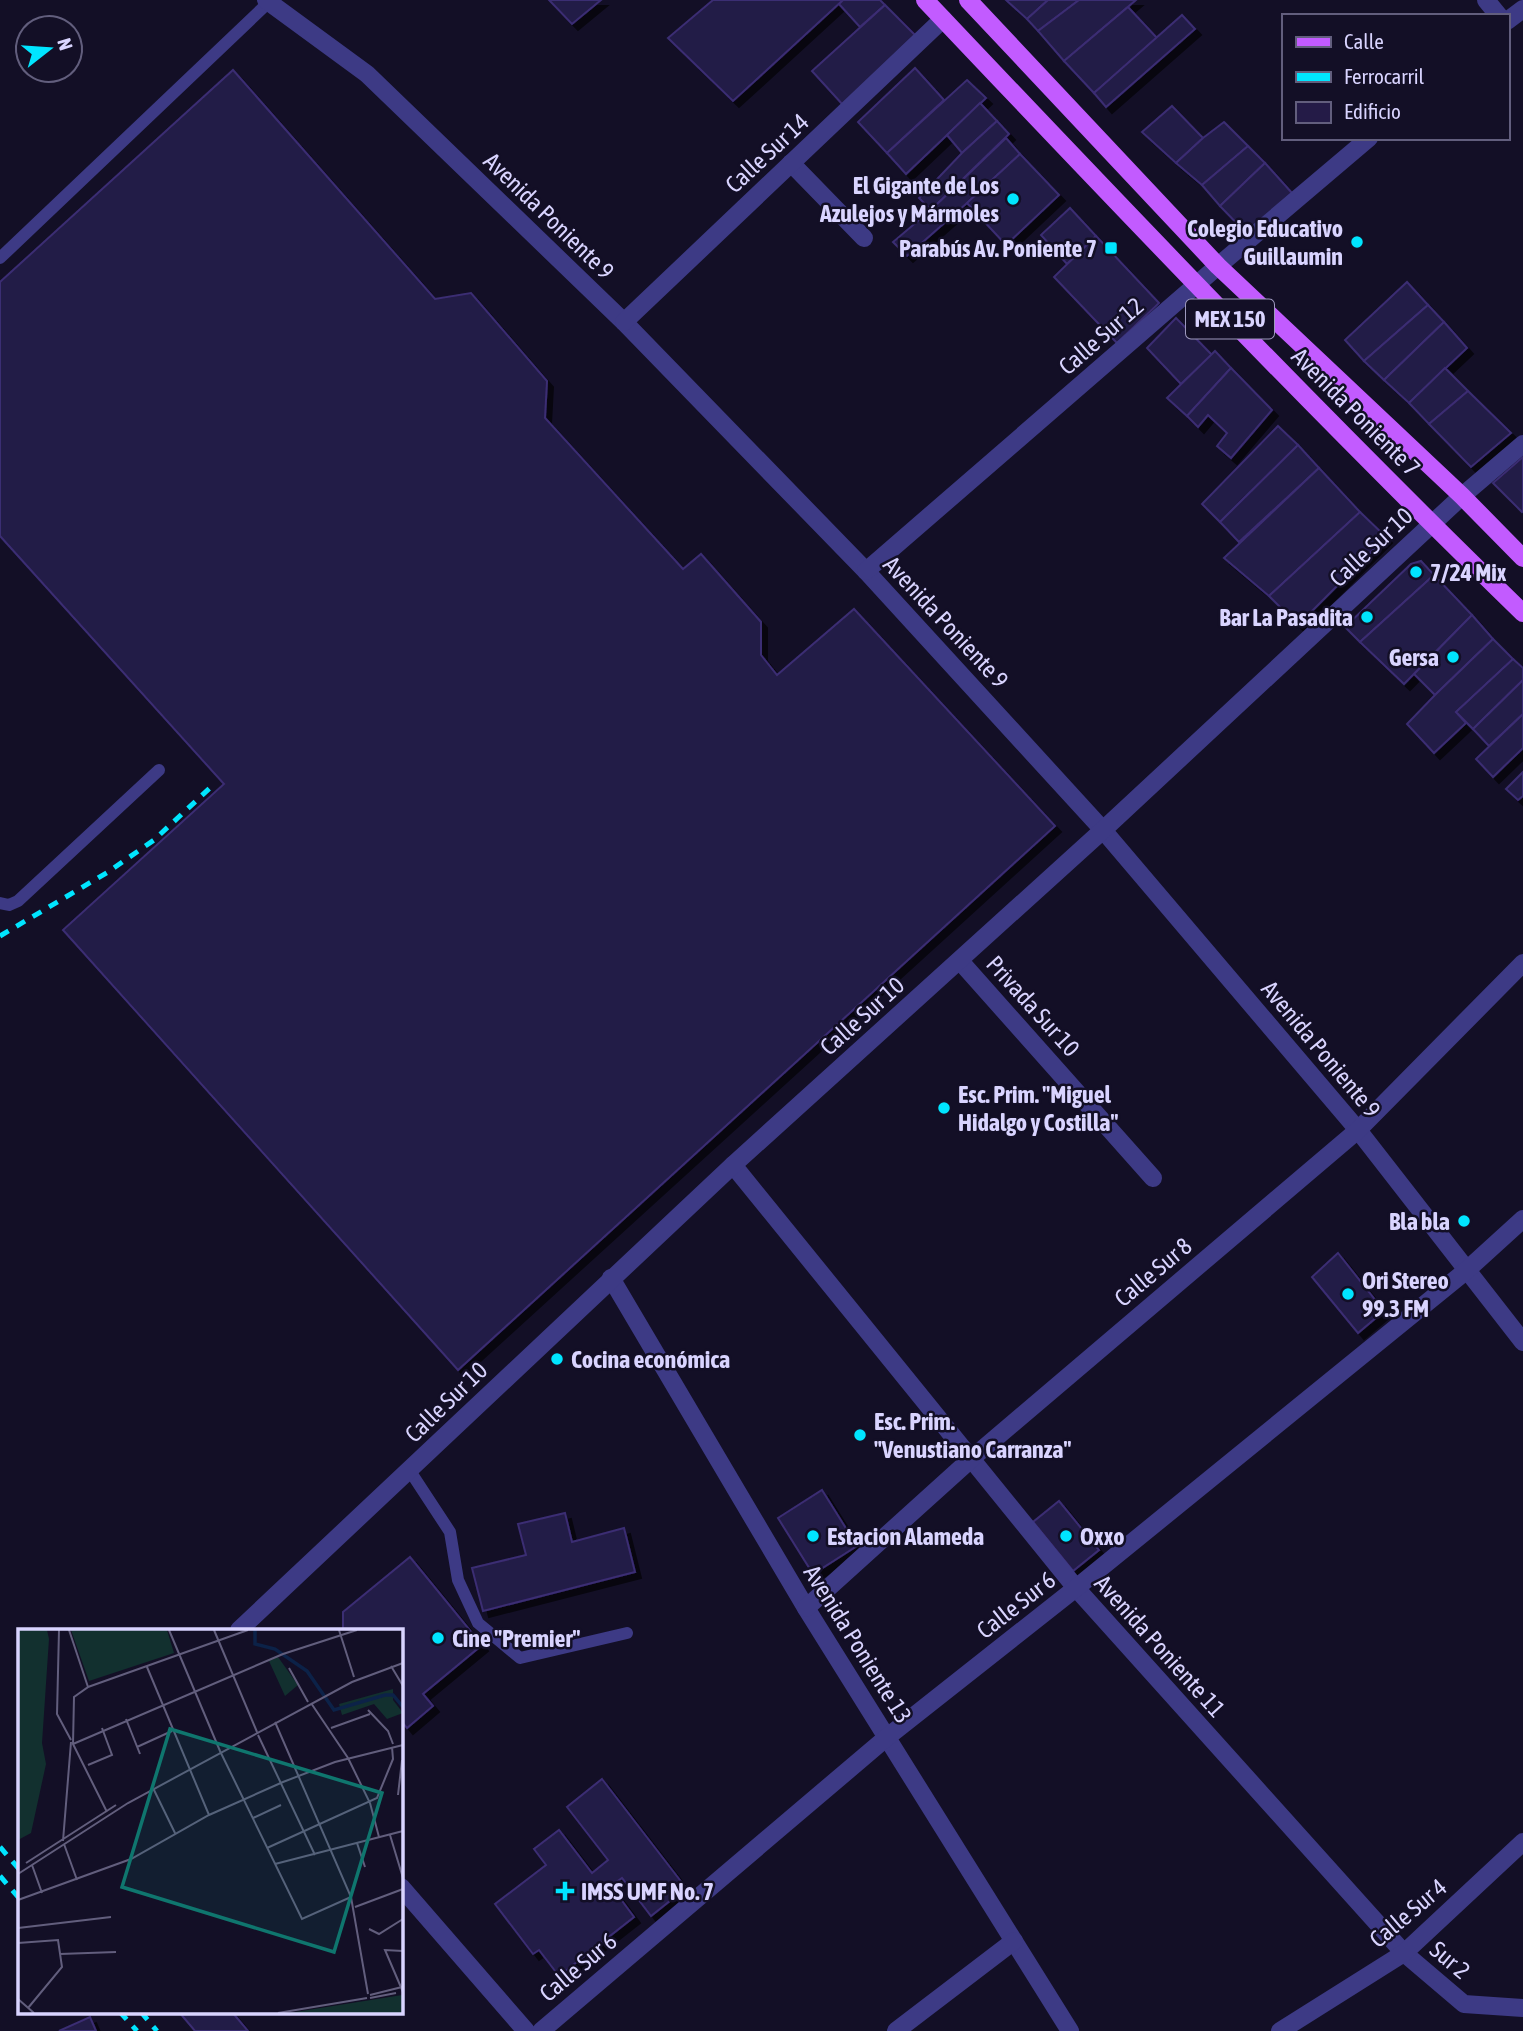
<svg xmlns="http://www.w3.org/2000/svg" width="1523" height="2031" viewBox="0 0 1523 2031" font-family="'Asap Condensed',sans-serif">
  <defs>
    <filter id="shadow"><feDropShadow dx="6" dy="6" stdDeviation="0" flood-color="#0009"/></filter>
  </defs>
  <rect width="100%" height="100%" fill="#130f26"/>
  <g fill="#241b47" stroke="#3b2d73" stroke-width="2" filter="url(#shadow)">
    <path d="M549 0H601L572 24Z"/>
    <path d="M713 0H843L733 101 668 38Z"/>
    <path d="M843 0H880L885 5 860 27 839 4Z"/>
    <path d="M1006 0H1048L1027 19Z"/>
    <path d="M1048 0H1079L1038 31 1027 19Z"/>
    <path d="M1079 0H1136L1064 61 1038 31Z"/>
    <path d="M885 5 915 35 843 105 812 71Z"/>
    <path d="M1128 7 1157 38 1094 93 1064 61Z"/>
    <path d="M1182 15 1195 29 1106 107 1094 93Z"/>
    <path d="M915 68 944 100 887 153 858 122Z"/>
    <path d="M233 70 435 299 471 293 547 381 545 418 683 569 701 554 761 622V655L777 675 854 609 1055 826 458 1370 63 930 224 784 0 536V282Z"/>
    <path d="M967 80 986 98 906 174 887 153Z"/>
    <path d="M980 103 997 121 962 153 947 135Z"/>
    <path d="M1172 106 1203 138 1176 163 1142 132Z"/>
    <path d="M997 121 1009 134 931 210 919 198 962 153Z"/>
    <path d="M1224 122 1248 146 1202 185 1176 163 1203 138Z"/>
    <path d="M1006 138 1020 154 967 203 907 256 893 242 931 210Z"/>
    <path d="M1248 146 1265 163 1220 206 1202 185Z"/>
    <path d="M1020 154 1059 195 1006 245 967 203Z"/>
    <path d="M1265 163 1292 193 1247 234 1220 206Z"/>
    <path d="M1070 208 1096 236 1067 264 1041 235Z"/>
    <path d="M1096 236 1159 303 1117 343 1054 277Z"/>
    <path d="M1407 282 1428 305 1364 361 1345 340Z"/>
    <path d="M1428 305 1444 322 1384 380 1364 361Z"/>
    <path d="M1176 318 1212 355 1181 384 1147 348Z"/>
    <path d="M1444 322 1467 348 1409 403 1384 380Z"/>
    <path d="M1215 351 1231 368 1187 416 1167 398Z"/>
    <path d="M1231 368 1272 410 1231 458 1217 446 1227 433 1208 415 1198 427 1187 416Z"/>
    <path d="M1445 368 1468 391 1429 424 1409 403Z"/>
    <path d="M1468 391 1511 433 1471 467 1429 424Z"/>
    <path d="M1278 426 1298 445 1220 522 1202 504Z"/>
    <path d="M1298 445 1319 468 1239 542 1220 522Z"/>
    <path d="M1523 457V511L1522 512 1493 483Z"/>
    <path d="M1319 468 1360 512 1269 596 1224 558Z"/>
    <path d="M1360 512 1386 537 1298 625 1269 596Z"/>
    <path d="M1421 561 1434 575 1360 642 1345 627 1411 564Z"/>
    <path d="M1434 575 1472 615 1404 684 1360 642Z"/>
    <path d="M1472 615 1493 639 1435 695 1414 674Z"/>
    <path d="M1493 639 1513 659 1456 712 1466 723 1434 753 1407 724 1435 695Z"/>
    <path d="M1513 659 1523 668V680L1473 729 1456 712Z"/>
    <path d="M1523 680V714L1489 746 1473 729Z"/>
    <path d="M1523 714V748L1493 777 1476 759Z"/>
    <path d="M1523 772V796L1518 800 1506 789Z"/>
    <path d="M1338 1253 1384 1311 1358 1333 1312 1277Z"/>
    <path d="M822 1490 857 1546 813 1574 778 1518Z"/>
    <path d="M1059 1501 1099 1550 1073 1571 1033 1522Z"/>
    <path d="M565 1513 572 1542 624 1528 635 1572 483 1611 472 1568 526 1555 518 1524Z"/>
    <path d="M410 1557 482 1645 423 1694 433 1706 407 1728 401 1721V1630H343V1612Z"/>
    <path d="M602 1779 686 1888 651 1916 622 1878 611 1886 634 1917 559 1976 539 1950 533 1954 495 1904 546 1865 534 1849 559 1830 592 1873 608 1860 567 1807Z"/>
    <path d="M179 2012H232L248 2031H195Z"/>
    <path d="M90 2017 96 2031H59Z"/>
  </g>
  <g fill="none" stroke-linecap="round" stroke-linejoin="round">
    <g stroke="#3d3a85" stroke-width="12">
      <path d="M0 258 268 3"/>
      <path d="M0 903 9 905 18 901 159 770"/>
      <path d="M410 1471 450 1532 458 1580 478 1623 520 1658 627 1633"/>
    </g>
    <g stroke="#3d3a85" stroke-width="18">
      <path d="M266 0 367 74 624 322 866 571 1103 830 1358 1130 1523 1342"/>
      <path d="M1486 0 1499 16"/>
      <path d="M1507 21 1523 9"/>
      <path d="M791 163 864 238"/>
      <path d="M624 322 943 19"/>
      <path d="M866 571 1218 266 1369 138"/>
      <path d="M960 961 1153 1178"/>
      <path d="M733 1165 1076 1588 1404 1953 1464 2004 1523 2008"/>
      <path d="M611 1278 806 1608 1070 2031"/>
      <path d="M806 1608 971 1459 1358 1130 1523 963"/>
      <path d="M239 1630 733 1165 1103 830 1462 496 1523 444"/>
      <path d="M401 1887 526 2031"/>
      <path d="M541 2031 886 1738 1076 1588 1467 1270 1523 1219"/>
      <path d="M896 2031 1014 1941"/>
      <path d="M1280 2031 1404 1953 1523 1842"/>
    </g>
    <g stroke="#c25bff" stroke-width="18">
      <path d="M925 0C1121 207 1318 414 1523 613"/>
      <path d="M968 0 1218 266 1462 496 1523 558"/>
    </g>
    <g stroke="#00e5ff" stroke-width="5" stroke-dasharray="10 9" stroke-linecap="butt">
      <path d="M0 936 108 872 154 840 212 786"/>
      <path d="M0 1847 19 1869"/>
      <path d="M0 1876 19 1898"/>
      <path d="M120 2012 137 2031"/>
      <path d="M141 2012 157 2031"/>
    </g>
  </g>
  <g fill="#00e5ff" stroke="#130f26" stroke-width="2.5">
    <circle cx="1013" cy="199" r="7"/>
    <circle cx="1357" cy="242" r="7"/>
    <rect x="1104" y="241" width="14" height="14" rx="3.5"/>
    <circle cx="1416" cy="572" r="7"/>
    <circle cx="1367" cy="617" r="7"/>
    <circle cx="1453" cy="657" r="7"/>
    <circle cx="944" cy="1108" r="7"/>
    <circle cx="1464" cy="1221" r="7"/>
    <circle cx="1348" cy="1294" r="7"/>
    <circle cx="557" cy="1359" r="7"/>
    <circle cx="860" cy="1435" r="7"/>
    <circle cx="813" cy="1536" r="7"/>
    <circle cx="1066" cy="1536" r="7"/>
    <circle cx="438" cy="1638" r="7"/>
    <path d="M561.5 1880.5h7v7h7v7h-7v7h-7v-7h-7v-7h7z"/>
  </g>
  <g text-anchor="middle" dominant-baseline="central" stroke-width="5" stroke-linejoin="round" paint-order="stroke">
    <rect fill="#130f26" stroke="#9e99be" stroke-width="2" x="1186" y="299.5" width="88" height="39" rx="5"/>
    <g font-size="23" font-weight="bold" fill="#d9d4ff">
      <text x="1230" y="319">MEX 150</text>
    </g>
    <g font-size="24" fill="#d9d4ff" stroke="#130f26">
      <text transform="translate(767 153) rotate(-43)">Calle Sur 14</text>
      <text transform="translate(549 216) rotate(44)">Avenida Poniente 9</text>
      <text transform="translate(1101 336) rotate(-41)">Calle Sur 12</text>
      <text transform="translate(1356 412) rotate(45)">Avenida Poniente 7</text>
      <text transform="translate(1371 547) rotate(-43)">Calle Sur 10</text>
      <text transform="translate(946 622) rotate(47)">Avenida Poniente 9</text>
      <text transform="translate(1033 1006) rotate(48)">Privada Sur 10</text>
      <text transform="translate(862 1016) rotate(-42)">Calle Sur 10</text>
      <text transform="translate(1321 1049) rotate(50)">Avenida Poniente 9</text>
      <text transform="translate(1153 1272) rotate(-40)">Calle Sur 8</text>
      <text transform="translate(446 1402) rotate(-44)">Calle Sur 10</text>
      <text transform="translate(1016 1605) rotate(-38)">Calle Sur 6</text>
      <text transform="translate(858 1644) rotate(58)">Avenida Poniente 13</text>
      <text transform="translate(1160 1646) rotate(48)">Avenida Poniente 11</text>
      <text transform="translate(1408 1913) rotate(-40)">Calle Sur 4</text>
      <text transform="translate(1450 1960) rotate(40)">Sur 2</text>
      <text transform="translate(578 1967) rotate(-40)">Calle Sur 6</text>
    </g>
    <g font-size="24" font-weight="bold" fill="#d9d4ff" stroke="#130f26" text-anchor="start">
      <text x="999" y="185" text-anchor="end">El Gigante de Los<tspan x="999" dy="28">Azulejos y Mármoles</tspan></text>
      <text x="1343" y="228" text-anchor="end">Colegio Educativo<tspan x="1343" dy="28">Guillaumin</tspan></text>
      <text x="1097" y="248" text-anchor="end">Parabús Av. Poniente 7</text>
      <text x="1430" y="572">7/24 Mix</text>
      <text x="1353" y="617" text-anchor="end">Bar La Pasadita</text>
      <text x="1439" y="657" text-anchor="end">Gersa</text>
      <text x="958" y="1094">Esc. Prim. "Miguel<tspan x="958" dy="28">Hidalgo y Costilla"</tspan></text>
      <text x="1450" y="1221" text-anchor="end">Bla bla</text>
      <text x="1362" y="1280">Ori Stereo<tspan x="1362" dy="28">99.3 FM</tspan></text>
      <text x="571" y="1359">Cocina económica</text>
      <text x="874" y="1421">Esc. Prim.<tspan x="874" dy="28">"Venustiano Carranza"</tspan></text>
      <text x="827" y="1536">Estacion Alameda</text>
      <text x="1080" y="1536">Oxxo</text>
      <text x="452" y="1638">Cine "Premier"</text>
      <text x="581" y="1891">IMSS UMF No. 7</text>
    </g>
  </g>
  <g transform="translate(18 1629)">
    <rect width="385" height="385" fill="#130f26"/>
    <path d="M0 1H29L31 10 24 114 28 135 13 204 0 211ZM53 1H149L156 24 71 52ZM260 28 280 56 267 67 251 32ZM375 60V71L385 84 369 90 356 75 324 86 321 75ZM384 366 385 384H271Z" fill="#12302f"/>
    <path fill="none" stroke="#0c2248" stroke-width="3.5" d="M237 1V15L257 20 289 42 316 81 367 66H375L385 78"/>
    <path fill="none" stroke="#625e7d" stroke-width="2" d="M41 1 39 85 53 111M51 1 70 58 56 68 55 115 89 183M151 1 202 122 284 290 333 268M196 1 239 103M321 1 336 48M373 37 385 57M129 38 191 186M271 39 290 73M70 58 230 1M293 74 330 129 352 174 361 208M350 81 370 102 375 115M108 90 122 125M257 93 333 268 350 365M313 99 352 85M240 106 297 226M55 115 265 25 339 1M119 118 154 102M70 136 94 126 84 99M136 161 157 204M380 166 384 131M235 189 263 176M372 206 385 249M45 212 53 113M339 214 347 238M46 215 59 251M249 219 359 169 375 130 374 118M8 234 98 176M257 235 385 202M14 236 24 264M0 245 110 174 334 53 385 34M0 271 113 230 191 186 265 153 317 133 385 116M337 278 385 260M0 299 93 288M351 300 361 305 385 290M0 314 40 311 44 338 10 379M385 322 367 321 385 363M42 325 98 323M352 366 384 358M352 369 378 364M0 370 16 384M260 384 349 369"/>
    <path fill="#0f766e" fill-opacity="0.15" stroke="#0f766e" stroke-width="3.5" d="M152 100 364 164 316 323 104 258Z"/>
    <rect width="385" height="385" fill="none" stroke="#d9d4ff" stroke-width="3.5"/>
  </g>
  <rect x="1282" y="14" width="228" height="126" fill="#130f26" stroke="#625e7d" stroke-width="2"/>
  <rect x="1296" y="37" width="35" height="10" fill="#c25bff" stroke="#625e7d" stroke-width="2"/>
  <text x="1344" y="49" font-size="21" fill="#d9d4ff">Calle</text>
  <rect x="1296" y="72" width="35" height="10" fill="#00e5ff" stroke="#625e7d" stroke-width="2"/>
  <text x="1344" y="84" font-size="21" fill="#d9d4ff">Ferrocarril</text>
  <rect x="1296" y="102" width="35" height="21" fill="#241b47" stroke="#625e7d" stroke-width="2"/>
  <text x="1344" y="119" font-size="21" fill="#d9d4ff">Edificio</text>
  <g transform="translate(49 49) rotate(73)"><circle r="33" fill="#130f26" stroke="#625e7d" stroke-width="2"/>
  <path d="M0-5L12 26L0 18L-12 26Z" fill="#00e5ff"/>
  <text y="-10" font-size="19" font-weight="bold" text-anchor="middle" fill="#d9d4ff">N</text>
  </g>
</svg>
